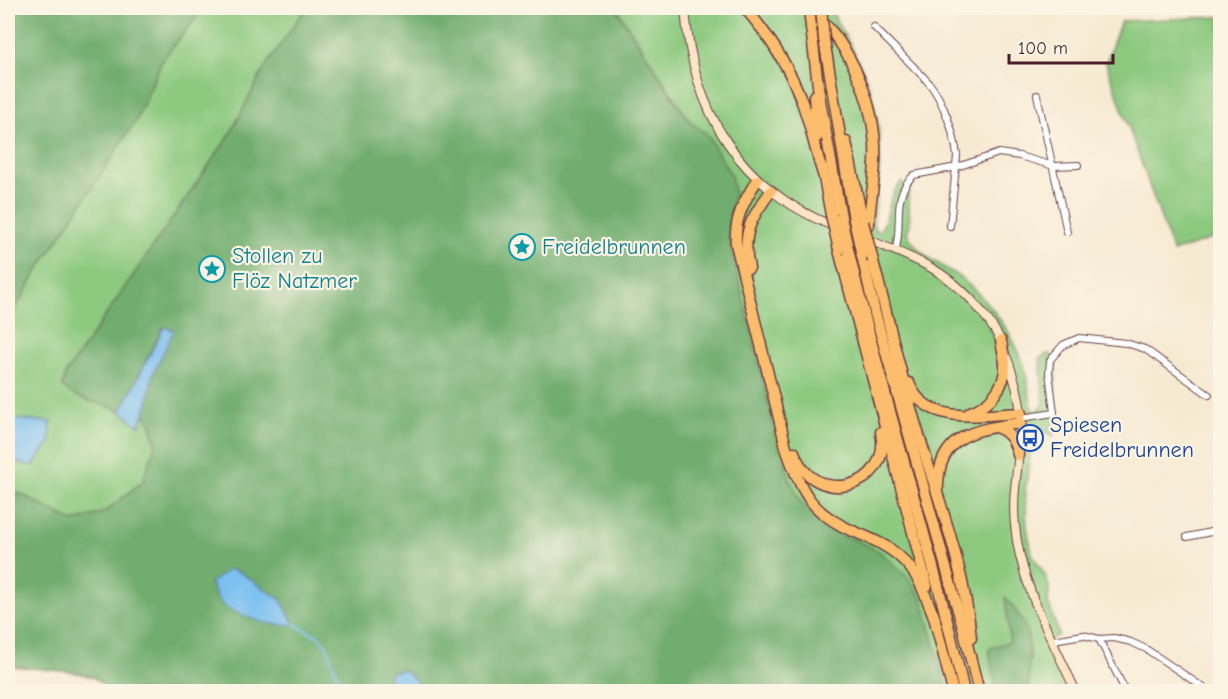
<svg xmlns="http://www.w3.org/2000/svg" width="1228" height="699" viewBox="0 0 1228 699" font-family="'Comic Neue',sans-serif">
  <rect width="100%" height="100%" fill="#fcf5e5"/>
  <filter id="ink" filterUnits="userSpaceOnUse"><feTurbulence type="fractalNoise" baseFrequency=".0167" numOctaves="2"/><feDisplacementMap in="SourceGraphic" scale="12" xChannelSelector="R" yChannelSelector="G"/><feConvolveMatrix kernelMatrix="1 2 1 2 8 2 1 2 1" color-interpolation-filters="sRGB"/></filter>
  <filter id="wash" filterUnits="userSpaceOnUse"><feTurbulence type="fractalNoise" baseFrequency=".008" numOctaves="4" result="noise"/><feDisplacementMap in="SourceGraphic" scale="24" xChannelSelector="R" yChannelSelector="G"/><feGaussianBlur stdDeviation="1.35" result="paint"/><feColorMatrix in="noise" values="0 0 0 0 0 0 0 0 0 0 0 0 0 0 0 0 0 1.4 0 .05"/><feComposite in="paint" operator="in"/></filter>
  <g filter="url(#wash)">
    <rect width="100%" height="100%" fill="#f7ead3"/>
    <g fill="#8cc97f" stroke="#6b7455" stroke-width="1.5">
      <path d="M204 8H306L265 67 229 136 66 373 100 403 121 411 139 426 145 414 151 424 156 444 143 481 105 512 73 522 19 493 9 491 8 493V460L11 462 51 422 8 419V322L38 270 137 119 162 60Z"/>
      <path d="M616 8H833C834 24 843 31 850 44 854 52 858 61 862 69 886 122 882 168 873 224L875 230 879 231C893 216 884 199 902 182L908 190 910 225 907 232C915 255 944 265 962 279 988 300 1010 329 1022 360 1028 375 1029 394 1032 410L1037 411 1044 404 1040 358 1047 354H1051L1056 363 1054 436 1041 429 1034 430 1025 492 1027 528 1032 554 1046 577 1049 588 1048 602 1059 635 1046 641 1069 689 1064 691H1029L1028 670 1031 655 1006 598 1010 643 992 647 989 650 996 691H947L922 598 909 579 880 552 858 541 835 533 816 519 801 503 791 482 776 435 729 238V224L734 193 707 134 691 123Z"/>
      <path d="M1220 17V236L1173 252 1106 63 1121 21Z"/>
    </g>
    <g fill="#71ad6e" stroke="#5e664c" stroke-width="1.5">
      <path d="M8 8H204L162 60 137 119 38 270 8 322Z"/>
      <path d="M306 8H616L677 103 691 123 707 134 731 175 734 193 729 224V239L776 435 791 482 801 503 816 519 835 533 858 541 880 552 909 579 922 598 947 691 426 692 405 670 391 672 386 691H111L93 677 73 672 8 666V493L9 491 19 493 73 522 105 512 143 481 156 444 151 424 145 414 153 374 173 330 163 327 121 411C102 403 78 401 62 387L66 373 229 136 265 67Z"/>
      <path d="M1005 597C1012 606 1023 618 1026 629 1032 650 1028 670 1029 691H996L989 650 992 647 1010 642Z"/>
    </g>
    <g fill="#7ac0f1" stroke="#62708e" stroke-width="1.5">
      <path d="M164 327 174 330 153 374 147 407 139 426 121 411Z"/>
      <path d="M8 419 51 422 50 442 33 466 8 460Z"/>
      <path d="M230 569 241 573 281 600 294 624C277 629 237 616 222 604 217 599 214 589 210 583Z"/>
      <path d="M405 670 426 691H386L391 672Z"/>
    </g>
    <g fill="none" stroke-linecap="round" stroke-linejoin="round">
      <path stroke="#7ac0f1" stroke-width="2" d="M294 624 319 637 327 647 337 676 352 692"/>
    </g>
  </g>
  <g filter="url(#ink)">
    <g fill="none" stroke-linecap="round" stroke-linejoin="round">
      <defs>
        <g id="street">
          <path d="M874 27C892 46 912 64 929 83 943 100 955 135 957 156L950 226"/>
          <path d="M1037 95 1067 232"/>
          <path d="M895 251C904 225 890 196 914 175L957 167 999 153 1019 156 1054 166 1078 165"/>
          <path d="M1021 418 1054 413 1049 372 1050 360 1063 345 1079 338 1126 343 1145 349 1209 395"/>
          <path d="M1187 537 1220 530"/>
          <path d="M1099 639 1126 692"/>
          <path d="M1053 640 1083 635 1099 639 1114 638 1131 642 1146 649 1210 692"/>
        </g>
        <g id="secondary">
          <path d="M685 8C692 111 739 190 838 228"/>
          <path d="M864 238C912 258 947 268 981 311 989 321 998 333 1003 346"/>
          <path d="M1007 358C1014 377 1020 397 1021 416 1022 453 1011 489 1015 525 1020 585 1052 638 1076 692"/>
        </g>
        <g id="highway">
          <path d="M745 8C769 36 790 68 802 102 811 126 815 150 823 174"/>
          <path d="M807 8C847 37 872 96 875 145 877 171 870 197 869 224"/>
          <path d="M811 27 819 94 841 217"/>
          <path d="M824 39 854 220"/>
          <path d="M814 96 817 137"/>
          <path d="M846 142 863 222"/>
          <path d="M822 167 831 215"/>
          <path d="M757 180C744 201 734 219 736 244L787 451C801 492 812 514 855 532 872 539 889 546 902 559 920 575 926 598 935 619"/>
          <path d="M839 250 927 586"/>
          <path d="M849 253C883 400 931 544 964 692"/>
          <path d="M862 256 875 313 964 632 979 692"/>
          <path d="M873 261C888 317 900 374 917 429 937 495 965 569 971 638"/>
          <path d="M749 268C741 233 751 218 771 191"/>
          <path d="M909 383C926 427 983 414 1021 413"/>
          <path d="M970 412C989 406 1006 386 1005 365 1005 357 1002 349 1001 341"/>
          <path d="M995 427C1009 431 1015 441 1018 455"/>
          <path d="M794 452C813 509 893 489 881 432"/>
          <path d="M938 487C938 433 978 429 1021 423"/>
          <path d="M933 613 953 692"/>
        </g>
      </defs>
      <use href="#street" stroke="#643d44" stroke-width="8"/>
      <use href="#secondary" stroke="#643d44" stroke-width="10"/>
      <use href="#highway" stroke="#643d44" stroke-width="13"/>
      <use href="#street" stroke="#fff" stroke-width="6"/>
      <use href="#secondary" stroke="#fee5c5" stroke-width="8"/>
      <use href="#highway" stroke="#fcbd6e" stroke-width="10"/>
      <defs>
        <g id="highway-bridge">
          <path d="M809 8 811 27"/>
          <path d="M821 8 824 39"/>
          <path d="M831 215 839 250"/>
          <path d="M841 217 849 253"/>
          <path d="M854 220 862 256"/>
          <path d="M863 222 873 261"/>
        </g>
      </defs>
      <use href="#highway-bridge" stroke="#643d44" stroke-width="13" stroke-linecap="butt"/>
      <use href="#highway-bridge" stroke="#fcbd6e" stroke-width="10"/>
    </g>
  </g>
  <defs>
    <symbol id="sight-ring" viewBox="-11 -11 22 22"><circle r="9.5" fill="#fcf5e5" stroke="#0f9aa8" stroke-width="1.5"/><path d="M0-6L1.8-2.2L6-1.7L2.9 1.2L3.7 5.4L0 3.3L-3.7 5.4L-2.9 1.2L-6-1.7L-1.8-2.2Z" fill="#0f9aa8"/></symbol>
    <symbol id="bus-ring" viewBox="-11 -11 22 22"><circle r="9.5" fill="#fcf5e5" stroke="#1a4fb4" stroke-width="1.5"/><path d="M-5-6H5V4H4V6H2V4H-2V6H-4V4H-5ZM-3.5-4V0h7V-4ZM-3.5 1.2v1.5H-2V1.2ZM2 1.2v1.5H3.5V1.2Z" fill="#1a4fb4"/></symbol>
  </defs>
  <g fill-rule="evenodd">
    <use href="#sight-ring" x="507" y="232" width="30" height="30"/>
    <use href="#sight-ring" x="197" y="254" width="30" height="30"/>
    <use href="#bus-ring" x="1015" y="423" width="30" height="30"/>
  </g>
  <g text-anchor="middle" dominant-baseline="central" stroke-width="4.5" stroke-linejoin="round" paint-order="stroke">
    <g font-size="22" fill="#0d838f" stroke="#fcf5e5" text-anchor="start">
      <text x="542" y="247">Freidelbrunnen</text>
      <text x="232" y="256">Stollen zu<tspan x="232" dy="25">Flöz Natzmer</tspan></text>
    </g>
    <g font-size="22" fill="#164399" stroke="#fcf5e5" text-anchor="start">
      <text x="1050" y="425">Spiesen<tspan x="1050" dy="25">Freidelbrunnen</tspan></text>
    </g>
  </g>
  <rect width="1228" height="699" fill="none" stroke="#fcf5e5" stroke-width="30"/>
  <path d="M1009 54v9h104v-9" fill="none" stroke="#4a1f2b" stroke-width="3"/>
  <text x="1018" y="54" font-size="18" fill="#4a1f2b" stroke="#fcf5e5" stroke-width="4.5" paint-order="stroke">100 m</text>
</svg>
